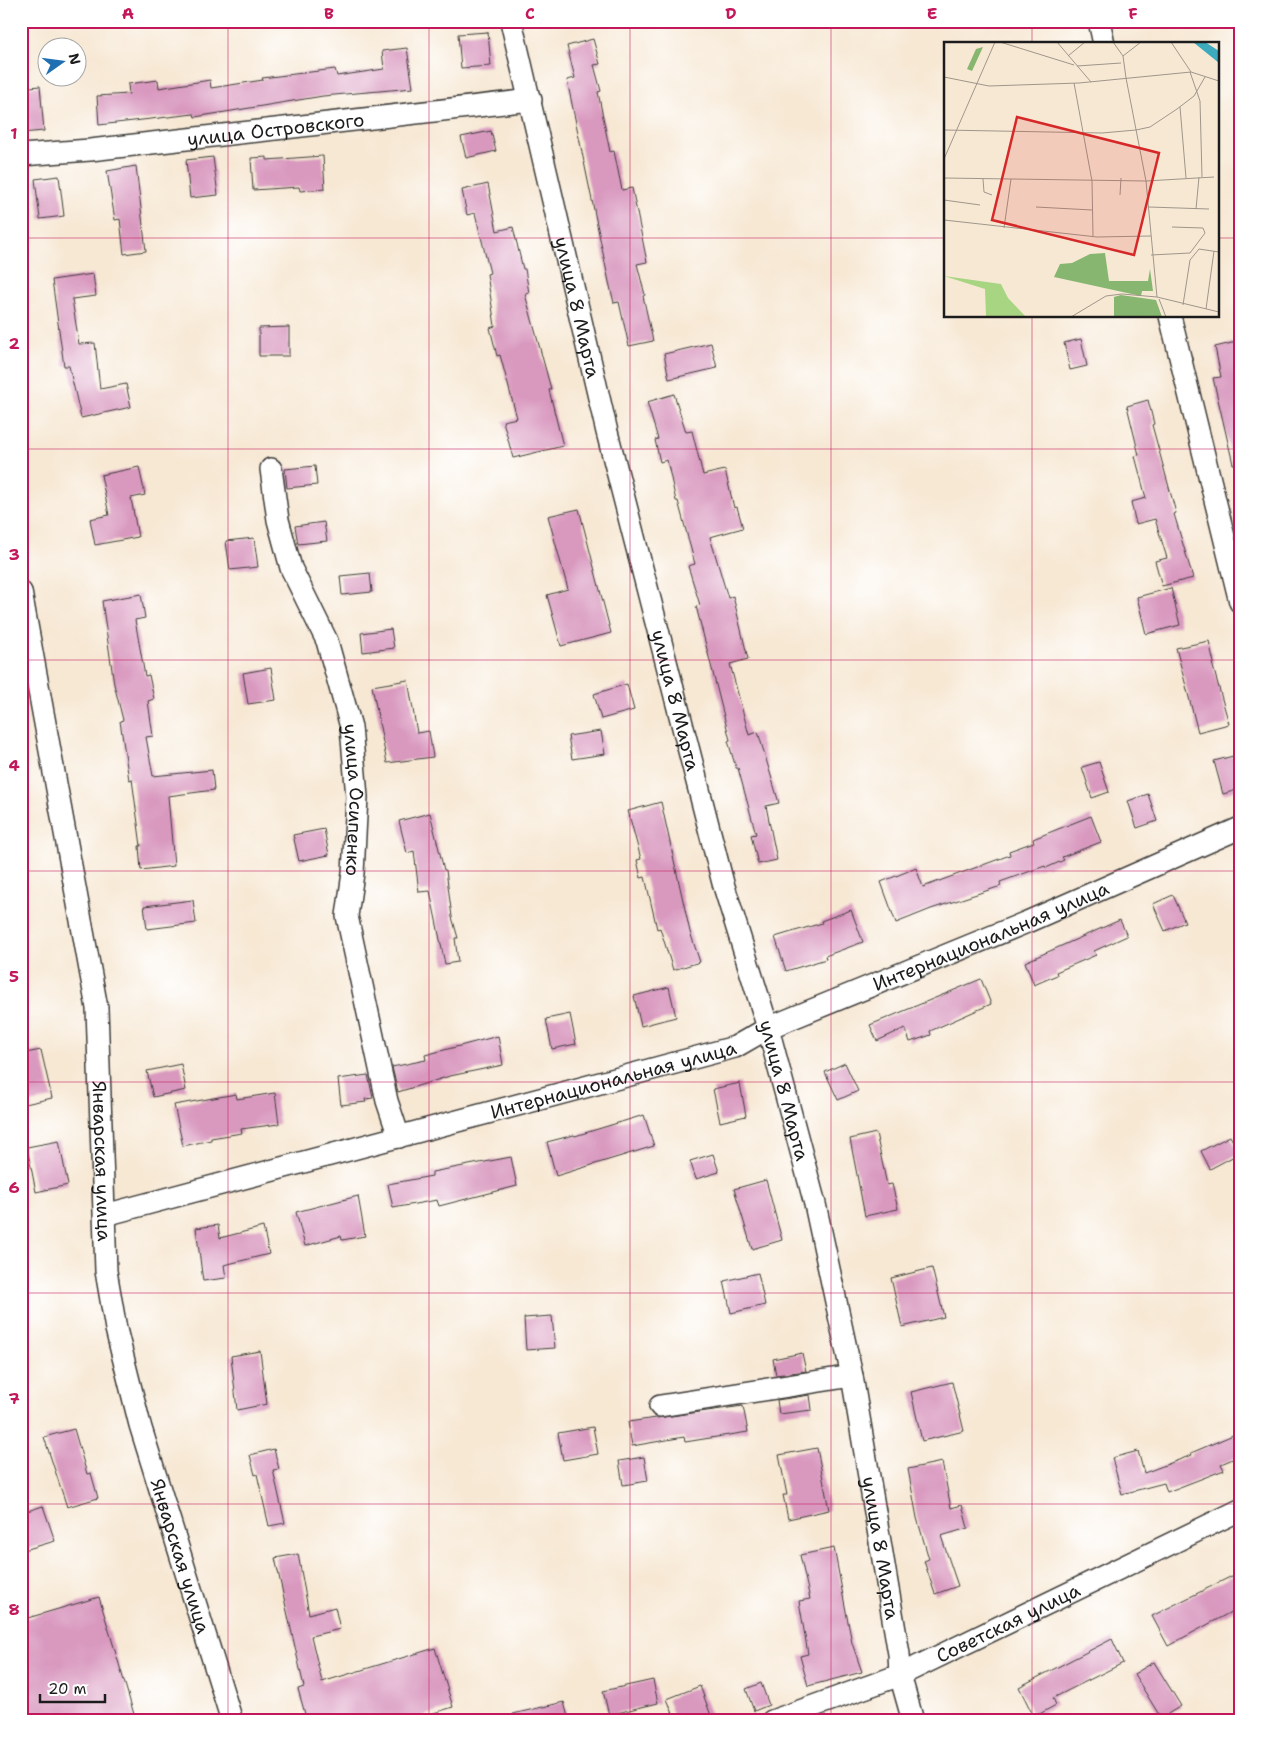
<svg xmlns="http://www.w3.org/2000/svg" width="1261" height="1742" viewBox="0 0 1261 1742" font-family="'Shantell Sans',sans-serif">
  <rect width="100%" height="100%" fill="#fff"/>
  <filter id="ink" filterUnits="userSpaceOnUse"><feTurbulence type="fractalNoise" baseFrequency=".02" numOctaves="2"/><feDisplacementMap in="SourceGraphic" scale="10" xChannelSelector="R" yChannelSelector="G"/><feConvolveMatrix kernelMatrix="1 2 1 2 8 2 1 2 1" color-interpolation-filters="sRGB"/></filter>
  <filter id="wash" filterUnits="userSpaceOnUse"><feTurbulence type="fractalNoise" baseFrequency=".0096" numOctaves="4" result="noise"/><feDisplacementMap in="SourceGraphic" scale="20" xChannelSelector="R" yChannelSelector="G"/><feGaussianBlur stdDeviation="1.12" result="paint"/><feColorMatrix in="noise" values="0 0 0 0 0 0 0 0 0 0 0 0 0 0 0 0 0 1.4 0 .05"/><feComposite in="paint" operator="in"/></filter>
  <g filter="url(#wash)">
    <rect width="100%" height="100%" fill="#f7e8d4"/>
    <g id="blocks">
      <g fill="#d999bf">
        <path d="M488 32 491 66 461 68 458 34Z"/>
        <path d="M593 39 600 64 594 65 601 91 598 92 610 152 614 151 622 190 632 188 647 262 637 264 645 295 643 296 653 341 629 346 619 302 614 303 609 282 567 80 575 78 567 46Z"/>
        <path d="M407 48 413 88 323 96 195 117 194 114 99 125 97 96 129 94 128 84 158 80 159 88 210 80 211 88 263 80 262 78 335 69 337 76 384 69 382 51Z"/>
        <path d="M40 86 44 131 21 133V88Z"/>
        <path d="M491 131 496 151 466 158 461 137Z"/>
        <path d="M323 156 325 189 300 191 299 187 253 190 251 158 267 157V160Z"/>
        <path d="M213 157 218 195 190 198 186 160Z"/>
        <path d="M136 166 146 251 124 254 120 219 115 220 107 171Z"/>
        <path d="M59 176 64 216 40 219 35 179Z"/>
        <path d="M488 184 497 231 513 227 523 269H525L529 293 525 294 551 389 549 390 563 446 513 458 503 421 517 418 500 355 497 356 490 328 495 326 487 274 490 273 475 213 467 215 462 190Z"/>
        <path d="M93 274 96 296 72 299 79 344 95 343 100 389 126 384 131 407 81 418 69 366H64L52 280Z"/>
        <path d="M289 327V356H259V328Z"/>
        <path d="M1081 339 1087 366 1070 370 1064 343Z"/>
        <path d="M1240 341V464H1233L1213 378 1221 377 1215 347Z"/>
        <path d="M711 343 717 368 669 379 664 354Z"/>
        <path d="M674 394 686 432 692 431 703 475 725 470 734 508 737 507 743 528 710 537 728 598 733 596 748 659 730 664 749 735 758 732 779 803 766 806 777 860 758 864 751 835 756 834 738 768H736L728 741 730 740 696 606 700 605 688 566 695 564 678 501H676L667 460 660 462 655 440 658 439 647 402Z"/>
        <path d="M1148 400 1154 424 1152 425 1176 513 1174 514 1193 578 1162 586 1155 561 1167 558 1155 519 1136 524 1131 502 1146 498 1135 456 1139 455 1127 406Z"/>
        <path d="M315 466 317 485 287 488 285 469Z"/>
        <path d="M139 467 145 495 131 498 138 537 95 545 90 519 109 515 101 475Z"/>
        <path d="M579 509 611 633 561 646 547 595 568 589 548 516Z"/>
        <path d="M324 522 327 541 298 544 295 526Z"/>
        <path d="M254 538 258 567 230 570 226 541Z"/>
        <path d="M370 573 372 592 342 595 340 576Z"/>
        <path d="M1171 588 1180 625 1146 634 1137 597Z"/>
        <path d="M141 594 145 618 135 620 145 676 149 675 154 699 148 701 153 736 146 737 153 776 212 770 214 790 168 796 174 866 141 870 139 846H141L132 779 129 780 120 721 123 720 114 684 102 601Z"/>
        <path d="M391 629 394 648 363 652 361 633Z"/>
        <path d="M1209 641 1214 663H1212L1229 724 1198 732 1176 648Z"/>
        <path d="M271 668 276 700 248 704 243 673Z"/>
        <path d="M408 680 417 733 429 731 433 757 387 763 372 686Z"/>
        <path d="M627 684 634 710 601 719 594 694Z"/>
        <path d="M601 731 605 754 572 759 568 736Z"/>
        <path d="M1237 755 1240 765V789L1223 794 1214 761Z"/>
        <path d="M1099 762 1109 792 1092 798 1082 767Z"/>
        <path d="M1148 794 1157 821 1137 828 1128 801Z"/>
        <path d="M661 802 690 932 700 962 673 970 660 928 657 929 645 877 641 878 637 860 641 859 628 811Z"/>
        <path d="M430 813 444 870H446L452 917 458 938H455L458 962 445 964 430 891 419 892 414 851 407 853 399 821Z"/>
        <path d="M1091 816 1101 842 1062 857 1064 860 1046 868 1045 866 1000 882 1001 886 931 909 896 923 881 882 916 868 923 887 1010 855 1009 851 1034 842 1033 839Z"/>
        <path d="M324 829 329 855 299 861 293 835Z"/>
        <path d="M1173 895 1185 922 1165 931 1153 904Z"/>
        <path d="M193 900 196 923 147 929 144 906Z"/>
        <path d="M851 910 863 942 825 956 826 959 786 971 775 937 822 923 821 921Z"/>
        <path d="M1120 920 1127 936 1094 951 1096 955 1056 972 1057 975 1034 985 1025 962Z"/>
        <path d="M981 979 991 1004 930 1031 931 1035 910 1042 905 1028 877 1041 870 1025Z"/>
        <path d="M669 987 676 1017 641 1026 634 996Z"/>
        <path d="M570 1014 576 1044 552 1049 546 1019Z"/>
        <path d="M498 1036 503 1065 450 1076 398 1092 392 1067 426 1060 425 1055Z"/>
        <path d="M41 1050 52 1098 21 1105V1054Z"/>
        <path d="M845 1063 858 1091 838 1100 825 1072Z"/>
        <path d="M181 1064 186 1090 153 1097 147 1071Z"/>
        <path d="M368 1075 373 1098 365 1099 366 1102 341 1105 338 1079Z"/>
        <path d="M740 1083 746 1116 720 1122 713 1089Z"/>
        <path d="M275 1093 279 1124 241 1129 242 1133 211 1138V1140L183 1146 174 1105 236 1094 237 1099Z"/>
        <path d="M644 1115 654 1146 556 1176 547 1142 574 1135 575 1136Z"/>
        <path d="M876 1133 887 1185 892 1184 898 1209 865 1216 850 1139Z"/>
        <path d="M1230 1136 1240 1153 1210 1169 1201 1151Z"/>
        <path d="M59 1141 68 1185 36 1192 27 1147Z"/>
        <path d="M713 1154 719 1172 696 1179 690 1161Z"/>
        <path d="M511 1157 517 1186 439 1206 437 1200 393 1208 388 1184 432 1176V1172Z"/>
        <path d="M766 1180 782 1240 752 1249 734 1189Z"/>
        <path d="M358 1196 365 1236 342 1240 341 1236 305 1246 296 1212Z"/>
        <path d="M218 1225 220 1238 263 1227 269 1254 224 1265 226 1278 203 1281 196 1228Z"/>
        <path d="M932 1268 944 1317 902 1327 891 1278Z"/>
        <path d="M758 1273 765 1305 731 1313 724 1281Z"/>
        <path d="M552 1316 555 1348 526 1350 524 1318Z"/>
        <path d="M260 1351 267 1404 237 1410 231 1356Z"/>
        <path d="M802 1353 806 1371 776 1375 773 1359Z"/>
        <path d="M952 1382 964 1431 922 1441 911 1392Z"/>
        <path d="M810 1395 812 1410 779 1414 777 1400Z"/>
        <path d="M743 1406 748 1432 685 1442 684 1437 632 1446 628 1422Z"/>
        <path d="M593 1427 598 1454 563 1460 558 1433Z"/>
        <path d="M74 1429 87 1474 91 1473 98 1498 67 1507 44 1437Z"/>
        <path d="M1240 1432V1456L1221 1464 1224 1470 1167 1492 1164 1483 1122 1494 1112 1458 1138 1451 1144 1473 1192 1455 1191 1453Z"/>
        <path d="M817 1448 829 1510 788 1519 783 1495H787L779 1455Z"/>
        <path d="M274 1449 279 1469 273 1470 285 1523 269 1526 257 1474 255 1475 250 1455Z"/>
        <path d="M644 1457 648 1481 623 1485 619 1461Z"/>
        <path d="M942 1462 951 1508 962 1505 968 1528 941 1536 958 1586 935 1594 924 1561 929 1559 917 1518 908 1469Z"/>
        <path d="M43 1506 55 1541 21 1551V1513Z"/>
        <path d="M834 1548 852 1643 862 1672 808 1686 800 1656 808 1654 799 1601 810 1599 800 1555Z"/>
        <path d="M298 1554 309 1614 335 1607 340 1629 311 1636 322 1682 435 1648 453 1707 408 1721H307L298 1689 304 1687 275 1558Z"/>
        <path d="M1240 1572V1607L1168 1646 1152 1616Z"/>
        <path d="M99 1597 136 1721H21V1620Z"/>
        <path d="M1112 1639 1123 1663 1053 1698 1056 1705 1034 1717 1019 1687Z"/>
        <path d="M1154 1662 1181 1706 1161 1718 1134 1674Z"/>
        <path d="M653 1680 658 1703 609 1715 603 1691Z"/>
        <path d="M761 1683 769 1705 754 1711 746 1689Z"/>
        <path d="M700 1686 713 1721H676L667 1699Z"/>
        <path d="M564 1702 569 1721H514L513 1714Z"/>
      </g>
    </g>
  </g>
  <g filter="url(#ink)">
    <use href="#blocks" fill-opacity="0" stroke="#3d3b38" stroke-width="1"/>
    <g fill="none" stroke-linecap="round" stroke-linejoin="round">
      <defs>
        <g id="minor">
          <path id="s1" d="M511 21 607 432 723 883 768 1028 815 1204 852 1376 899 1654 900 1675 913 1721"/>
          <path d="M1099 21 1104 44"/>
          <path id="s2" d="M21 155 90 150 531 100"/>
          <path d="M1170 316 1240 602"/>
          <path id="s3" d="M271 469 278 520 291 568 327 641 351 727 357 797 353 873 347 916 387 1101 399 1137"/>
          <path id="s4" d="M21 592 97 1008 106 1271 116 1329 140 1425 232 1721"/>
          <path id="s5" d="M105 1215 735 1047 768 1028 1027 922 1240 828"/>
          <path d="M660 1406 852 1376"/>
          <path id="s6" d="M772 1721 900 1675 1240 1510"/>
        </g>
      </defs>
      <use href="#minor" stroke="#3d3b38" stroke-width="24"/>
      <use href="#minor" stroke="#fff" stroke-width="21"/>
    </g>
  </g>
  <path fill="none" stroke="#c2185b" stroke-width="1" stroke-opacity="0.55" d="M228 21V1721M429 21V1721M630 21V1721M831 21V1721M1032 21V44M21 238H945M1217 238H1240M1032 316V1721M21 449H1240M21 660H1240M21 871H1240M21 1082H1240M21 1293H1240M21 1504H1240"/>
  <g text-anchor="middle" dominant-baseline="central" stroke-width="5" stroke-linejoin="round" paint-order="stroke">
    <g font-size="19" fill="#1c1c1c" stroke="#fff">
      <text stroke="none"><textPath href="#s2" startOffset="256">улица Островского</textPath></text>
      <text stroke="none"><textPath href="#s1" startOffset="294">улица 8 Марта</textPath></text>
      <text stroke="none"><textPath href="#s1" startOffset="699">улица 8 Марта</textPath></text>
      <text stroke="none"><textPath href="#s3" startOffset="345">улица Осипенко</textPath></text>
      <text stroke="none"><textPath href="#s5" startOffset="931">Интернациональная улица</textPath></text>
      <text stroke="none"><textPath href="#s5" startOffset="526">Интернациональная улица</textPath></text>
      <text stroke="none"><textPath href="#s1" startOffset="1104">улица 8 Марта</textPath></text>
      <text stroke="none"><textPath href="#s4" startOffset="576">Январская улица</textPath></text>
      <text stroke="none"><textPath href="#s1" startOffset="1572">улица 8 Марта</textPath></text>
      <text stroke="none"><textPath href="#s4" startOffset="981">Январская улица</textPath></text>
      <text stroke="none"><textPath href="#s6" startOffset="256">Советская улица</textPath></text>
    </g>
  </g>
  <g transform="translate(944 42)">
    <rect width="275" height="275" fill="#f7e8d4"/>
    <path d="M0 234 57 242 64 256 82 275H42L41 247Z" fill="#a8d582"/>
    <path d="M39 5 28 29 23 27 32 7ZM161 211 165 239H204L206 227 209 249H198L197 254 110 235 116 222 128 221 146 212ZM177 253 212 258 218 275H170V255Z" fill="#86b670"/>
    <path d="M249 0H261L275 9V21Z" fill="#3eaabd"/>
    <path fill="none" stroke="#9f968a" stroke-width="1" d="M56 0 130 23M113 0 147 40M169 0 179 14 182 36M227 0 247 30M124 14 141 0M179 14 197 0M133 24 177 21M246 30 256 59 258 135M0 35 45 44 135 41 247 30 275 39M182 36 202 139 213 255 275 270M130 41 148 139 149 194M236 65 242 136M0 88 158 91 192 88 206 85 233 67 250 54 261 35M0 117 51 0M0 136 202 139 270 135M39 137 40 150 48 153M176 153 177 136M0 158 36 163M92 165 148 168M205 165 265 167M252 167 255 135M0 178 153 195 207 194M60 186 67 137M207 213 246 211 261 191 259 186 228 185M215 257 222 275M239 263 246 218 255 207 275 210M262 267 270 209M127 275 162 254 178 252 213 255"/>
    <path fill="#d62828" fill-opacity="0.15" stroke="#d62828" stroke-width="2.5" d="M73 75 215 111 190 213 48 178Z"/>
    <rect width="275" height="275" fill="none" stroke="#1c1c1c" stroke-width="2.5"/>
  </g>
  <rect width="1261" height="1742" fill="none" stroke="#fff" stroke-width="55"/>
  <g transform="translate(62 62) rotate(76)"><circle r="24" fill="#ffffff" stroke="#a4a4a4"/>
  <path d="M0-4L9 19L0 12L-9 19Z" fill="#1f6fb2"/>
  <text y="-8" font-size="14" font-weight="bold" text-anchor="middle" fill="#1c1c1c">N</text>
  </g>
  <path d="M40 1694v8h65v-8" fill="none" stroke="#1c1c1c" stroke-width="2.5"/>
  <text x="48" y="1694" font-size="15" fill="#1c1c1c" stroke="#ffffff" stroke-width="4" paint-order="stroke">20 m</text>
  <rect x="28" y="28" width="1206" height="1686" fill="none" stroke="#c2185b" stroke-width="2"/>
  <g font-size="16" text-anchor="middle" font-weight="bold" fill="#c2185b">
    <text x="128" y="19">A</text>
    <text x="329" y="19">B</text>
    <text x="530" y="19">C</text>
    <text x="731" y="19">D</text>
    <text x="932" y="19">E</text>
    <text x="1133" y="19">F</text>
    <text x="14" y="139">1</text>
    <text x="14" y="349">2</text>
    <text x="14" y="560">3</text>
    <text x="14" y="771">4</text>
    <text x="14" y="982">5</text>
    <text x="14" y="1193">6</text>
    <text x="14" y="1404">7</text>
    <text x="14" y="1615">8</text>
  </g>
</svg>
